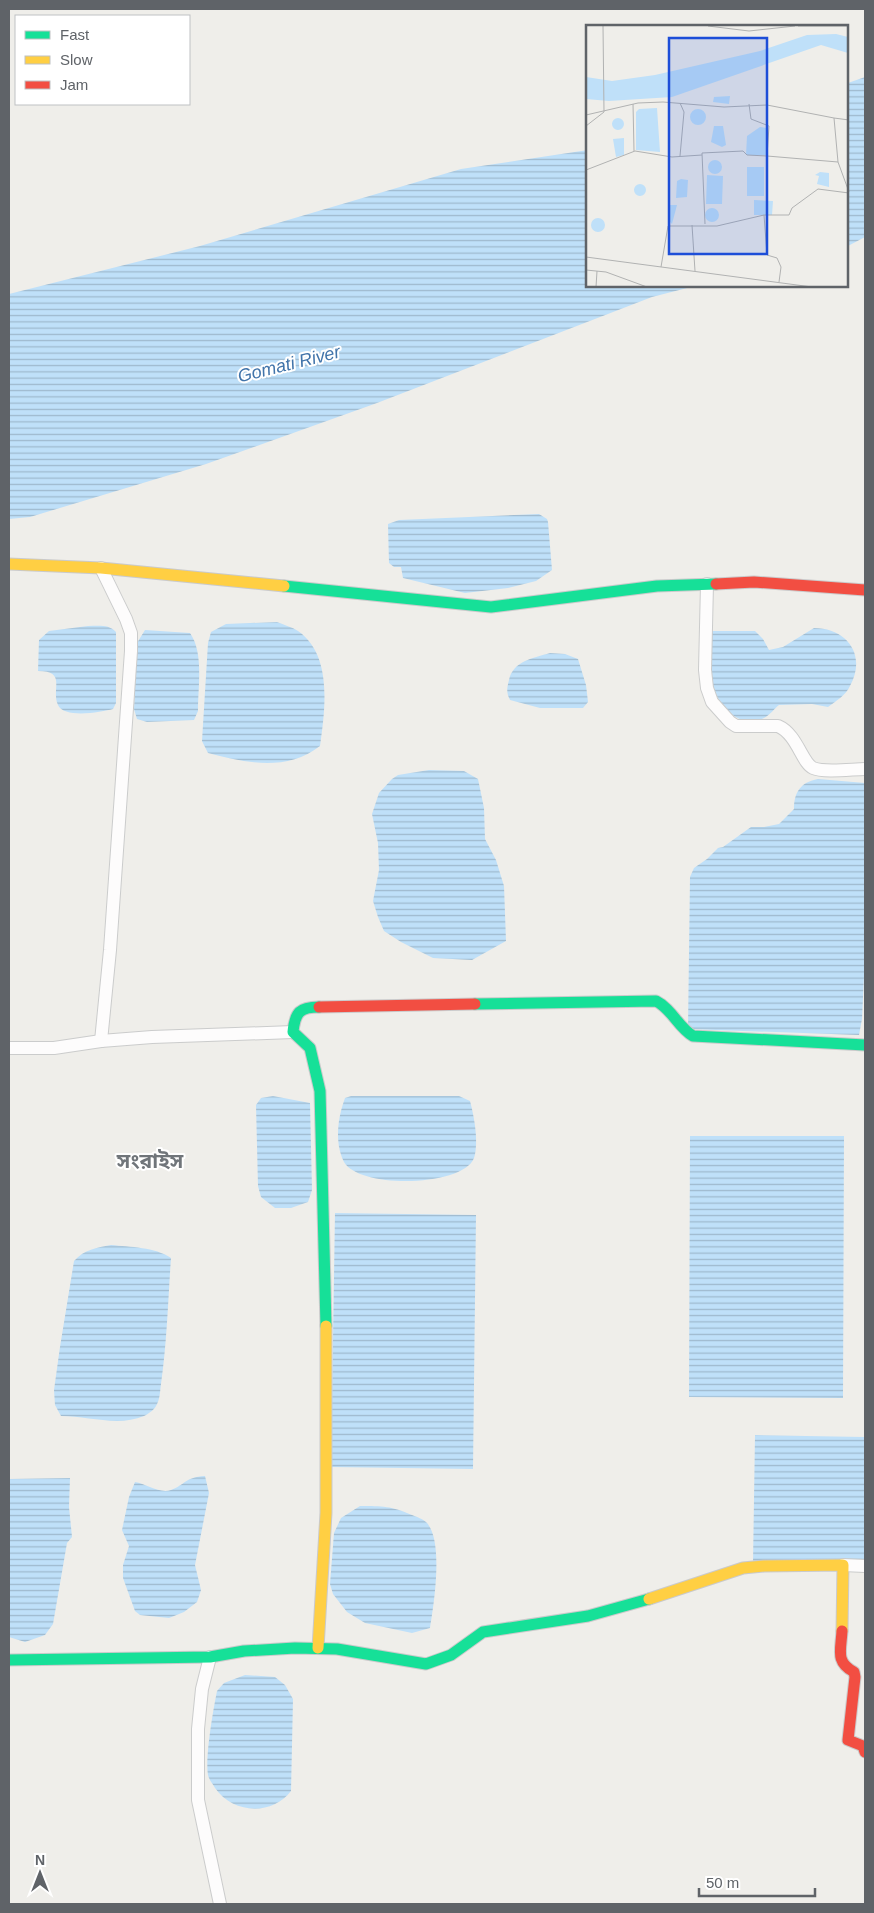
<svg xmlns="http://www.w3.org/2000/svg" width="874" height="1913" viewBox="0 0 874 1913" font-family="Arial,'Noto Sans Bengali',sans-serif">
  <defs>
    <pattern id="water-rules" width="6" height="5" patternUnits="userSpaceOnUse" patternTransform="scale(1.25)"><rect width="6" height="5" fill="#bfe0f9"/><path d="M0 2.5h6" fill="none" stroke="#9eb9cd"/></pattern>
  </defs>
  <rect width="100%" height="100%" fill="#efeeea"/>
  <g fill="url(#water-rules)">
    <path d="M865 77V237L848 246V83Z"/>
    <path d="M588 150V286H695L652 297 377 403 206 464 30 517 9 519V294L200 246 461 169Z"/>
    <path d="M539 514 547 519 548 522 552 570 536 581 508 588 465 593 403 578 401 567H394L389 563 388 524 399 520Z"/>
    <path d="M277 622C284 625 292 627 298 631 333 655 325 710 320 746 287 772 245 763 208 753L202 741 208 643 211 632 226 624Z"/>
    <path d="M88 626C98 626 109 624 116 632V703L113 709C102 712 64 719 58 705 51 689 67 671 38 671L39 640 49 631Z"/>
    <path d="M814 628C847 628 867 655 850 686 846 695 836 701 828 707L812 704 779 705C774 709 770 715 764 718 739 731 717 704 711 682 707 669 709 646 709 631H755L763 639 769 650 783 647Z"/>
    <path d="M145 630 190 633C204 653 198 687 198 711L194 720 147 722 137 719 134 709 137 643Z"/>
    <path d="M550 653 565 654 578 659 586 685 588 702 583 708H540L510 700C506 692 507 688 509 680 513 661 533 658 550 653Z"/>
    <path d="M429 770 464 771 478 779 484 808 485 839 496 860 504 886 506 941 472 960 433 958 401 942 384 931 378 917 373 901 379 870 378 843 372 814 379 793 392 779 398 775Z"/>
    <path d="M818 779 865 783V955L862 1019 859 1035 688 1029 690 877 694 868 707 859 718 848 723 847 751 827H764L779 824 794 809C794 792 801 782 818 779Z"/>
    <path d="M273 1096 310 1103 312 1190 308 1202 291 1208H275L261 1197 258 1186 256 1105 261 1098Z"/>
    <path d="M351 1096H459L470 1101C474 1116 479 1142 474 1158 463 1187 359 1189 344 1162 334 1142 338 1117 345 1098Z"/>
    <path d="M690 1136H844L843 1398 689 1397Z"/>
    <path d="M335 1213 476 1215 473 1469 331 1467Z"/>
    <path d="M111 1245C130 1247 155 1247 171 1258 168 1300 167 1342 161 1384 160 1391 160 1400 156 1406 154 1410 148 1414 144 1416 118 1427 88 1416 61 1416L55 1405 54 1390 60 1347 74 1261C85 1249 96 1248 111 1245Z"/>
    <path d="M755 1435 865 1437V1565L753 1563Z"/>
    <path d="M205 1476 209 1493 195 1565 201 1590 197 1602 184 1612 169 1618 140 1615 135 1611 123 1578V1565L129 1546 122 1530 129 1497 135 1482C146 1484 160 1494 171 1490 185 1485 185 1477 205 1476Z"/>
    <path d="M70 1478 69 1507 72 1537 67 1543 53 1624 45 1635 25 1642 9 1637V1479Z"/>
    <path d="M360 1506C383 1506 391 1506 412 1515 417 1517 423 1519 426 1522 444 1539 434 1604 430 1628L412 1633 365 1623 347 1612 333 1594 330 1584 334 1533 341 1518Z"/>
    <path d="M245 1675 275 1677 285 1685 293 1699 291 1791C272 1816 233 1814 215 1788 213 1784 209 1780 208 1775 205 1757 213 1711 217 1691L224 1683Z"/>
  </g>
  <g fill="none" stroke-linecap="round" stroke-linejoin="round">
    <defs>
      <g id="street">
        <path d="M101 568 126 619 131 633V651L110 950 101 1041"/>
        <path d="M707 584 705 670 707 688 712 702 730 722 736 726H778C797 734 802 763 813 768 824 773 853 769 865 769"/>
        <path d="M9 1048H54L101 1041 152 1037 293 1032"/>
        <path d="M843 1565 865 1566"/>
        <path d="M210 1657 202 1689 198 1729V1800L220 1904"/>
      </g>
      <g id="fast">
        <path d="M284 586 491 607 657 586 716 584"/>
        <path d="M475 1004 656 1001C672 1009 678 1027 693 1036L865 1045"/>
        <path d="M319 1007C300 1007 295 1012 293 1032L310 1048 320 1091 326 1326"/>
        <path d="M9 1660 210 1657 244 1651 295 1648 337 1649 426 1664 451 1655 483 1632 588 1616 649 1599"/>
      </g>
      <g id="slow">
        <path d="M9 564 101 568 284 586"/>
        <path d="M649 1599 743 1568 764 1566 843 1565 842 1631"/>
        <path d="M318 1648 326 1513V1326"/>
      </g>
      <g id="jam">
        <path d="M716 584 754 582 865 590"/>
        <path d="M319 1007 475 1004"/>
        <path d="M842 1631C841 1650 835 1662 854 1672L855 1677 848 1740 863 1746 865 1752"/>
      </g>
    </defs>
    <use href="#street" stroke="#cbcccc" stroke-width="14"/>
    <use href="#fast" stroke="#cacacb" stroke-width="13"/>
    <use href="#slow" stroke="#cacacb" stroke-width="13"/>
    <use href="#jam" stroke="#cacacb" stroke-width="13"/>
    <use href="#street" stroke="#fdfcfc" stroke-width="12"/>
    <use href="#fast" stroke="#16e098" stroke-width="11"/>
    <use href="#slow" stroke="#ffcf43" stroke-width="11"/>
    <use href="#jam" stroke="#f24e42" stroke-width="11"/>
  </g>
  <g text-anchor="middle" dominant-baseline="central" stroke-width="4" stroke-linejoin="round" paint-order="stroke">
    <g font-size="18" font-style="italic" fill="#4174aa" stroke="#fff">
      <text transform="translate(289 364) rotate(-14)">Gomati River</text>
    </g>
    <g font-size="21" font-weight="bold" fill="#70757a" stroke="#fff">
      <text x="150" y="1160">সংরাইস</text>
    </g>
  </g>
  <g transform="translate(586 25)">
    <rect width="262" height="262" fill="#efeeea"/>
    <path d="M250 9 262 12V28L235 20 86 72 23 76 0 74V52L26 56 69 50 174 26 221 10ZM144 71 143 79 127 77 128 72ZM71 83 74 127 50 125V87L53 84ZM104 92a8 8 0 1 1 16 0a8 8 0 1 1-16 0ZM26 99a6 6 0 1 1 12 0a6 6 0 1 1-12 0ZM128 101H137L140 120 136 122 125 117ZM174 102 181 103 180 130H160L161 111ZM38 113V130L30 132 27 114ZM122 142a7 7 0 1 1 14 0a7 7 0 1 1-14 0ZM161 142H178V171H161ZM234 147 243 148V162L231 159 233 151 229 150ZM121 150 137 151 136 179H120ZM95 154 102 155 101 172 90 173 91 156ZM48 165a6 6 0 1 1 12 0a6 6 0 1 1-12 0ZM168 175 187 176 186 190H168ZM84 180H91L86 199 82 195ZM119 190a7 7 0 1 1 14 0a7 7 0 1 1-14 0ZM5 200a7 7 0 1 1 14 0a7 7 0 1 1-14 0Z" fill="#bfe0f9"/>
    <path fill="none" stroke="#b1b2b2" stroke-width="1" d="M122 1 163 6 209 1M212 1H263M94 78 98 87 94 131M47 79 48 126M0 90 52 78 77 77 138 82 181 80 248 93 252 137 263 167M248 93 263 95M0 101 18 87 17 1M181 131 252 137M0 145 49 126 86 132 116 130M178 190H203L206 183 232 164 263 168M119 199 116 128 157 126 161 130 181 131 183 101 165 94 163 79M106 200 109 246M0 232 226 262M75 242 82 201H131L178 190 181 230 191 233 195 242 193 257M0 245 20 247 61 262M10 262 11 246"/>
    <path fill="#1d4ed8" fill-opacity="0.15" stroke="#1d4ed8" stroke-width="2.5" d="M83 13H181V229H83Z"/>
    <rect width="262" height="262" fill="none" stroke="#5f6368" stroke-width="2.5"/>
  </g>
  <rect width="874" height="1913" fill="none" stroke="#5f6368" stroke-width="20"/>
  <rect x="15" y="15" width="175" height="90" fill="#ffffff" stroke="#bfc1c3"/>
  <rect x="25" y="31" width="25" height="8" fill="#16e098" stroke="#bfc1c3"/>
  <text x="60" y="40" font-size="15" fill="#5f6368">Fast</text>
  <rect x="25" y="56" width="25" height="8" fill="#ffcf43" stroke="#bfc1c3"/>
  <text x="60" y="65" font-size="15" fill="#5f6368">Slow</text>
  <rect x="25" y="81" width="25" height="8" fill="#f24e42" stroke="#bfc1c3"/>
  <text x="60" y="90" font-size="15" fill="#5f6368">Jam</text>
  <g transform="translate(40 1873)" stroke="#ffffff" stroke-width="4" paint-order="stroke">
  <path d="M0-4L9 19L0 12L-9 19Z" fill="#5f6368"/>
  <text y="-8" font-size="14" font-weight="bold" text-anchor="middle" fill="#5f6368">N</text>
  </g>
  <path d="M699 1888v8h116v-8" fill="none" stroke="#5f6368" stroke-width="2.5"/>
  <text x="706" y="1888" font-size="15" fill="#5f6368" stroke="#ffffff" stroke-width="4" paint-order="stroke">50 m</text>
</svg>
